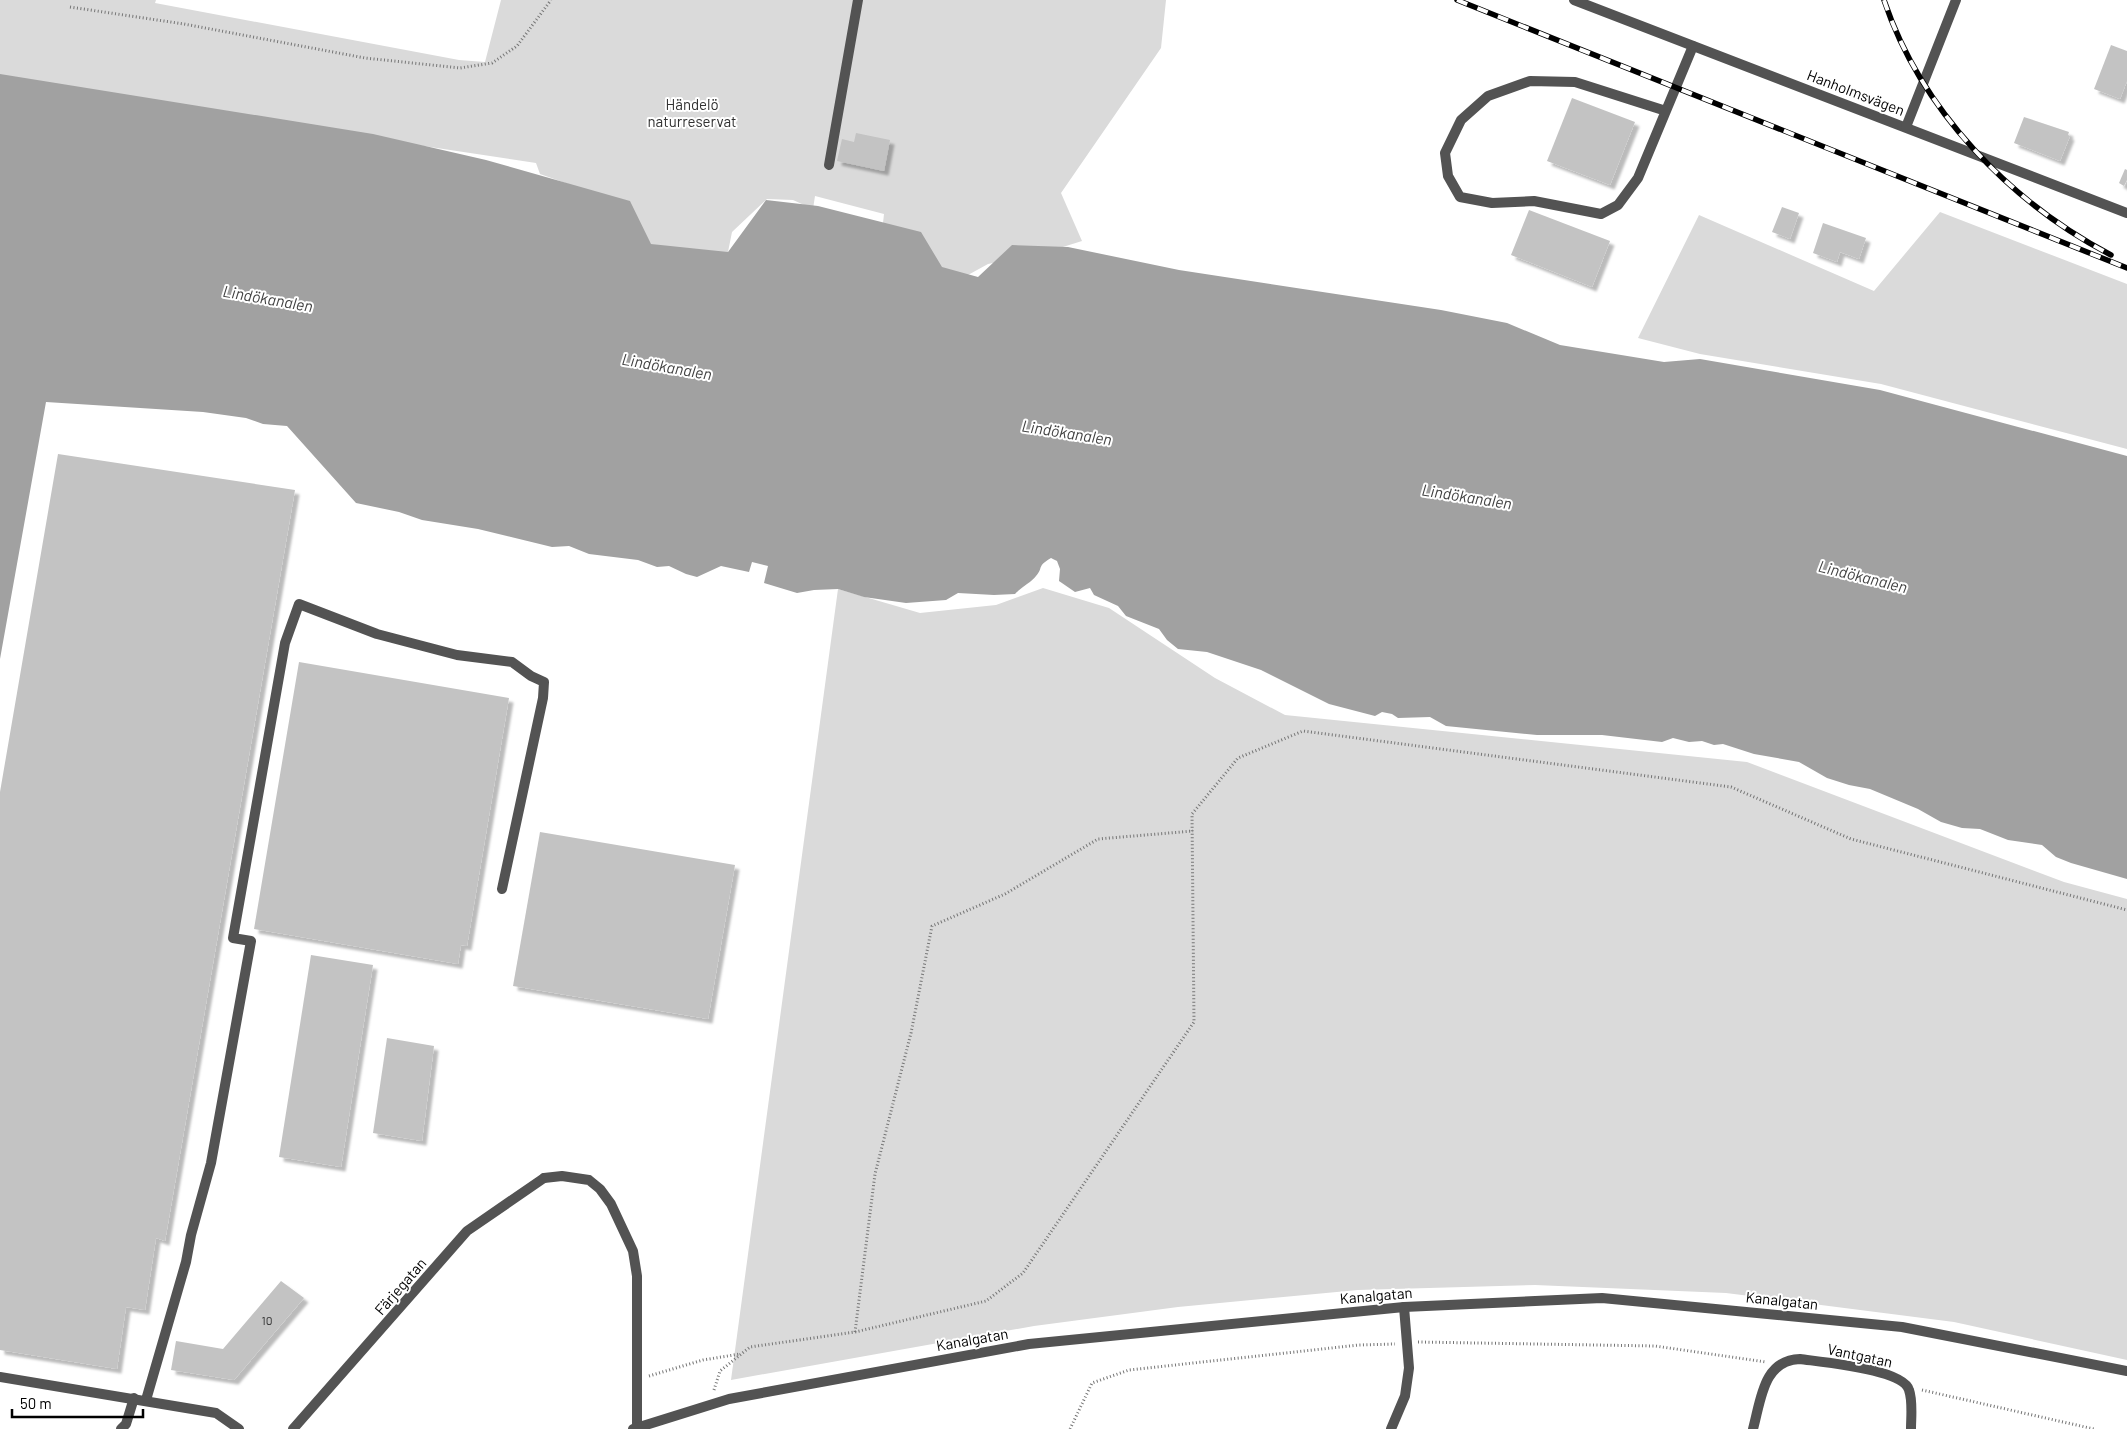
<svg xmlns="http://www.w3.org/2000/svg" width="2127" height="1429" viewBox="0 0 2127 1429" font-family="Barlow,sans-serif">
  <defs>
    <filter id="shadow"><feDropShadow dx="4.5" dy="4.5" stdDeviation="1" flood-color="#0004"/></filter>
  </defs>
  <rect width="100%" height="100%" fill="#fff"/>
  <g fill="#dadada">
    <path d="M0 0H156L155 3 459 60 485 62 501 0H1166L1161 48 1061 193 1082 241 1050 251 988 264 957 281 883 223 884 214 815 196 813 209 793 200 767 199 732 232 727 257 643 243 625 204 540 174 536 163 0 82Z"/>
    <path d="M1940 212 2127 284V449L1881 384 1700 354 1638 338 1699 215 1874 291Z"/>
    <path d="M1043 588 1109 608 1215 678 1285 715 1747 762 2064 882 2127 899V1360L1954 1322 1726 1293 1535 1285 1358 1290 1178 1307 1034 1326 731 1380 838 589 920 613 996 605Z"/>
  </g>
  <path fill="#a1a1a1" d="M0 74 373 134 486 160 630 201 651 244 728 252 766 200 818 206 921 232 942 267 978 277 1012 245 1068 247 1179 270 1441 310 1507 323 1560 345 1664 362 1700 359 1880 390 2127 456V879L2071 863 2056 857 2042 845 2008 840 1980 829 1962 828 1941 822 1918 809 1870 789 1849 785 1827 778 1799 762 1754 754 1723 744 1714 745 1702 741 1689 742 1673 738 1662 742 1602 735H1537L1446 726 1430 717 1398 718 1392 714 1382 712 1375 716 1329 704 1261 670 1207 652 1178 649 1167 640 1159 629 1126 616 1118 606 1094 595 1090 588 1075 592 1059 581 1060 569 1057 561 1051 558C1036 567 1044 567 1036 576 1033 581 1020 588 1015 594L994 595 958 593 946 600 906 603 864 597 838 589 814 590 797 593 764 583 768 566 752 562 749 572 721 566 697 577 686 574 669 566 657 567 638 560 589 554 569 546 552 547 478 529 422 520 399 512 356 503 287 426 263 424 246 418 203 412 46 402 0 659Z"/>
  <g fill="#c3c3c3" filter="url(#shadow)">
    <path d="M2111 45 2127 51V81L2120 99 2094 89Z"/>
    <path d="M1572 98 1635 122 1610 185 1547 161Z"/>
    <path d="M2024 117 2069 132 2068 135 2070 136 2060 161 2014 143Z"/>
    <path d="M856 133 890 140 884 171 837 161 842 139 854 142Z"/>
    <path d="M2125 169 2127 170V180L2124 186 2119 183Z"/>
    <path d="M1782 207 1799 213 1790 239 1772 232Z"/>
    <path d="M1529 210 1610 241 1592 287 1511 255Z"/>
    <path d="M1823 223 1866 238 1859 259 1840 252 1837 262 1813 253Z"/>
    <path d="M58 454 295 490 165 1241 156 1238 145 1310 126 1307 117 1369 0 1350V792Z"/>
    <path d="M299 662 509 698 467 946 461 945 458 964 254 929Z"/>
    <path d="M540 832 735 865 708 1019 513 986Z"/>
    <path d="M311 955 373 965 341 1167 279 1157Z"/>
    <path d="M387 1038 434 1046 422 1141 373 1133Z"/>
    <path d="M281 1281 304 1298 234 1380 171 1370 176 1341 223 1349Z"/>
  </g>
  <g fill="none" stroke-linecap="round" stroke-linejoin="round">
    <g stroke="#757575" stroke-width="3" stroke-dasharray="1 2.5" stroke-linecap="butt">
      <path d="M70 7 184 24 365 58 460 68 492 63 517 46 551 0"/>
      <path d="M855 1332 875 1174 911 1033 932 926 1005 894 1098 839 1193 831"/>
      <path d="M1418 1342 1655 1346 1766 1362"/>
      <path d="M649 1376 703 1360 740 1354"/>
      <path d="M714 1390 720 1371 750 1347 855 1332 986 1301 1023 1273 1194 1022 1192 814 1238 758 1303 731 1731 787 1851 839 2127 910"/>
      <path d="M1922 1390 2094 1429"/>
      <path d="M1070 1429 1092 1383 1129 1370 1359 1345 1395 1344"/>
    </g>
    <g stroke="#535353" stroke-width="10">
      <path d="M1666 111 1575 82 1530 81 1488 96 1461 120 1445 153 1448 176 1460 197 1492 203 1534 201 1601 214 1618 205 1638 178 1693 46"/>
      <path d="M544 1178 562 1176 589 1180 600 1189 611 1204 633 1251 637 1276V1428"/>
      <path d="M146 1400 186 1262 191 1235 211 1163 251 941 233 938 285 643 299 604 377 634 457 655 512 662 531 676 544 682 543 698 502 889"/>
      <path d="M121 1429 126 1424 134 1398"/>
    </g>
    <g stroke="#535353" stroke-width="10">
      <path d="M1574 0 2127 213"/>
      <path d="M1906 127 1956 0"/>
      <path d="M829 165 858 0"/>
      <path d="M0 1377 216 1413 239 1429"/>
      <path d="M293 1429 467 1231 544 1178"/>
      <path d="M633 1429 729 1399 1029 1344 1404 1307 1602 1298 1902 1327 2127 1371"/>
      <path d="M1391 1429 1405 1396 1409 1368 1404 1307"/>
      <path d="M1753 1429C1761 1400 1763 1360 1800 1359 1821 1362 1903 1369 1909 1390 1913 1401 1911 1417 1911 1429"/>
    </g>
    <defs>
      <g id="rail">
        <path d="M1457 0 2127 268"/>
        <path d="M1884 0C1921 110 2010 202 2111 255"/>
      </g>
    </defs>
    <use href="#rail" stroke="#000" stroke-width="5.5"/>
    <use href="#rail" stroke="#fff" stroke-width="4" stroke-dasharray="11" stroke-linecap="butt"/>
  </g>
  <g text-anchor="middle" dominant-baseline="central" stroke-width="4" stroke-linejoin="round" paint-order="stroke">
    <g font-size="12" fill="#313131">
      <text x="267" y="1320">10</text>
    </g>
    <g font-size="15" fill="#000" stroke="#fff">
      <text transform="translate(1856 92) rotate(21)">Hanholmsvägen</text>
      <text transform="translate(400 1286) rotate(-49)">Färjegatan</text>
      <text transform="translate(1376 1295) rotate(-5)">Kanalgatan</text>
      <text transform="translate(1782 1300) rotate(6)">Kanalgatan</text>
      <text transform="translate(972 1339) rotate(-10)">Kanalgatan</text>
      <text transform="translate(1860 1355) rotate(12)">Vantgatan</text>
    </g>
    <g font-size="15" fill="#313131" stroke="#fff">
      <text x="692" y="104">Händelö<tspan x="692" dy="17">naturreservat</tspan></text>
    </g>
    <g font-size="16" font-style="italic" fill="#424242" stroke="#fff">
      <text transform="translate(268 298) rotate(10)">Lindökanalen</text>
      <text transform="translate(667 366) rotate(10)">Lindökanalen</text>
      <text transform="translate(1067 432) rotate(9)">Lindökanalen</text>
      <text transform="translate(1467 496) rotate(9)">Lindökanalen</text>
      <text transform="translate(1863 576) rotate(14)">Lindökanalen</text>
    </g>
  </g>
  <path d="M12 1409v8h131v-8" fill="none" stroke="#000000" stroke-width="2.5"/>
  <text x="20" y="1409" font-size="15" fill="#000000" stroke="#ffffff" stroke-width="4" paint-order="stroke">50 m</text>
</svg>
